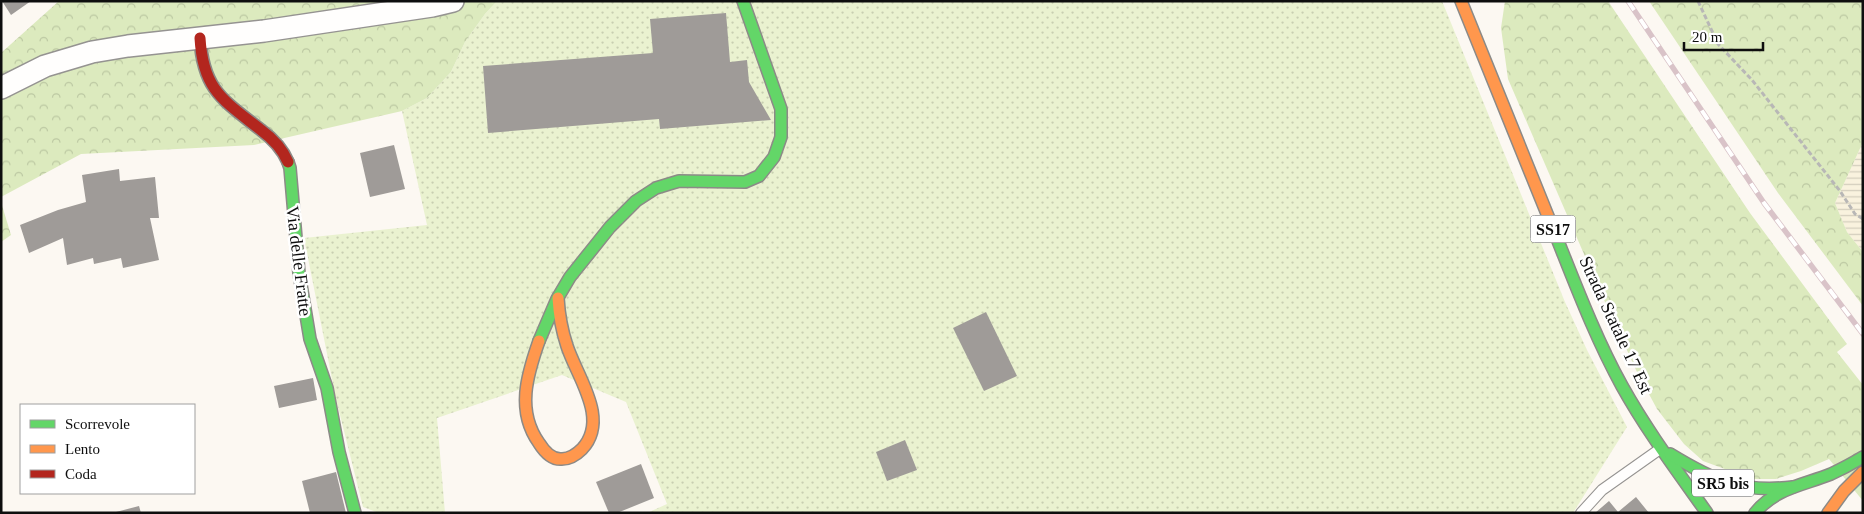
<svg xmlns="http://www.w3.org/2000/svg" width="1864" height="514" viewBox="0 0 1864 514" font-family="'Times New Roman',serif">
  <defs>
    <pattern id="farmland-rules" width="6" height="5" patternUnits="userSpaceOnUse" patternTransform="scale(1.25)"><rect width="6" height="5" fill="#f9f2de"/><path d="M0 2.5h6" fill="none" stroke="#d4cebd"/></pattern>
    <pattern id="grass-dots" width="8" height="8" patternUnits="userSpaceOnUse" patternTransform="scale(1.25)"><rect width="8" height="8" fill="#eaf2d0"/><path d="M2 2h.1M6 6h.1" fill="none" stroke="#c8ceb1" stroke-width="1.8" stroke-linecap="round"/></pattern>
    <pattern id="forest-crowns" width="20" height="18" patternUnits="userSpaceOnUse" patternTransform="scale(1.25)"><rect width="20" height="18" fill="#dceabe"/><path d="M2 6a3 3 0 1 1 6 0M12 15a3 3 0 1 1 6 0" fill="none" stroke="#bcc8a2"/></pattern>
  </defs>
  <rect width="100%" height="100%" fill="#fcf8f2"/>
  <path fill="url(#farmland-rules)" d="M1863 142V252L1847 232 1835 203Z"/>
  <path fill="url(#grass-dots)" d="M497 1H1442L1565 302 1587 350 1627 427 1573 513H647L667 504 626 402 562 375 437 418 445 513H379L363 507 336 399 304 238 427 225 402 111 427 98 451 72 465 42 485 14Z"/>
  <g fill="url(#forest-crowns)">
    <path d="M59 1H497L485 14 465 42 451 72 427 98 402 111 254 145 81 154 1 197V53Z"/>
    <path d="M1505 1H1608L1750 213 1847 344 1837 352 1863 385V501L1829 459 1801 471 1776 479H1752L1703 461 1684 444 1657 409 1636 370 1600 291 1508 79 1501 28Z"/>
    <path d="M1649 1H1863V142L1835 203 1847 232 1863 252V306L1778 193Z"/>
    <path d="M1 202 11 235 1 242Z"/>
  </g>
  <g fill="#9f9b98">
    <path d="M2 1H31L11 15Z"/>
    <path d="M726 13 730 62 747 60 749 82 771 120 660 129 659 119 488 133 483 66 653 53 650 19Z"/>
    <path d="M394 145 405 189 370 197 360 153Z"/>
    <path d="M119 169 120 181 155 177 159 218H150L159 260 123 268 121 258 94 264 93 258 67 265 63 238 29 253 20 225 58 210 86 202 82 175Z"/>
    <path d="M986 312 1017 376 984 391 953 328Z"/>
    <path d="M313 378 317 400 279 408 274 386Z"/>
    <path d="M905 440 917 470 887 481 876 452Z"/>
    <path d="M641 464 654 498 617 513H609L596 482Z"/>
    <path d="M336 472 346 513H310L302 481Z"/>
    <path d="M1636 497 1649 513H1595L1609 501 1618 512Z"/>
    <path d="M139 506 141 513H116V512Z"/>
  </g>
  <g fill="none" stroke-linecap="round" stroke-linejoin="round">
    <defs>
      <path id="lane" d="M1581 513 1602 490 1660 449"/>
      <path id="street" d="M1 88 45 66 92 52 128 46 264 31 432 6 453 1"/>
      <g id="fast">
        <path d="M288 162 290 168 299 273 310 339 327 388 339 452 355 513"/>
        <path d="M1556 236C1576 286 1596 339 1622 386 1647 431 1678 472 1707 513"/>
        <path d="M539 341 557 299 570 277 610 227 636 201 656 188 679 181 745 182 759 176 774 157 781 137V109L743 1"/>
        <path d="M1670 454C1714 481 1741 493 1793 487"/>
        <path d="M1755 513C1775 488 1804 485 1831 474 1842 469 1853 463 1863 457"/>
      </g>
      <g id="slow">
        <path d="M1461 1 1556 236"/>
        <path d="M539 341C527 375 516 411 539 443 544 451 552 460 562 459 570 459 577 454 582 449 610 419 577 377 567 346 562 331 559 315 558 298"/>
        <path d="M1828 513 1844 491 1863 472"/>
      </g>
      <path id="jam" d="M200 38C203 90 223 100 261 130 272 138 282 148 288 162"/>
    </defs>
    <use href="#lane" stroke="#959391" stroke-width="12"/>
    <use href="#street" stroke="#959391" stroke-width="24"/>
    <use href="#fast" stroke="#8c8a87" stroke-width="14"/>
    <use href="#slow" stroke="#8c8a87" stroke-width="14"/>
    <use href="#jam" stroke="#8c8a87" stroke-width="14"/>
    <path stroke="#b8b7b6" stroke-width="3" stroke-dasharray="5 2.5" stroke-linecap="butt" d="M1698 1 1718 44 1752 80 1840 191 1855 214 1863 219"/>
    <use href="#lane" stroke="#fffefd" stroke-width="10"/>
    <use href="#street" stroke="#fffefd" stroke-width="21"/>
    <use href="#fast" stroke="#63d668" stroke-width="11"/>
    <use href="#slow" stroke="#ff974d" stroke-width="11"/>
    <use href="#jam" stroke="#b3261e" stroke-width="11"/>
    <defs>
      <path id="rail" d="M1628 1 1764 203 1863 334"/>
    </defs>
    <use href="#rail" stroke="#d9c3c8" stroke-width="5.5"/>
    <use href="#rail" stroke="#fff" stroke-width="4" stroke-dasharray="11" stroke-linecap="butt"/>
  </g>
  <g text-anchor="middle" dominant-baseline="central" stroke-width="5" stroke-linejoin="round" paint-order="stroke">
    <g fill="#fff" stroke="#565656" stroke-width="1">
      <rect x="1530.5" y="215.5" width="45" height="27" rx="4"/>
      <rect x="1692" y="469.5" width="62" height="27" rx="4"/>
    </g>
    <g font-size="16" font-weight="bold" fill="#0e0e0e">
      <text x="1553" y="229">SS17</text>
      <text x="1723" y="483">SR5 bis</text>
    </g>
    <g font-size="18" fill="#0e0e0e" stroke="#fff">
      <text transform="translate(299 261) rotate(83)">Via delle Fratte</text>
      <text transform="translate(1616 325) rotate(65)">Strada Statale 17 Est</text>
    </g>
  </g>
  <rect width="1864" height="514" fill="none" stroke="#0e0e0e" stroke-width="5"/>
  <rect x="20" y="404" width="175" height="90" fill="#ffffff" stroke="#9f9f9f"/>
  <rect x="30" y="420" width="25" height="8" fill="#63d668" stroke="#9f9f9f"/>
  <text x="65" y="429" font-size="15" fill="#0e0e0e">Scorrevole</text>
  <rect x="30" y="445" width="25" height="8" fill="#ff974d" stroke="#9f9f9f"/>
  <text x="65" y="454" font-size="15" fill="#0e0e0e">Lento</text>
  <rect x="30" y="470" width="25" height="8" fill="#b3261e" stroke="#9f9f9f"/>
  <text x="65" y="479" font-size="15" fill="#0e0e0e">Coda</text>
  <path d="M1684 42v8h79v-8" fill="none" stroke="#0e0e0e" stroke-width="2.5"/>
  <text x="1692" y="42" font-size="15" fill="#0e0e0e" stroke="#ffffff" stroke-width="4" paint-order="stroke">20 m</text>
</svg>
